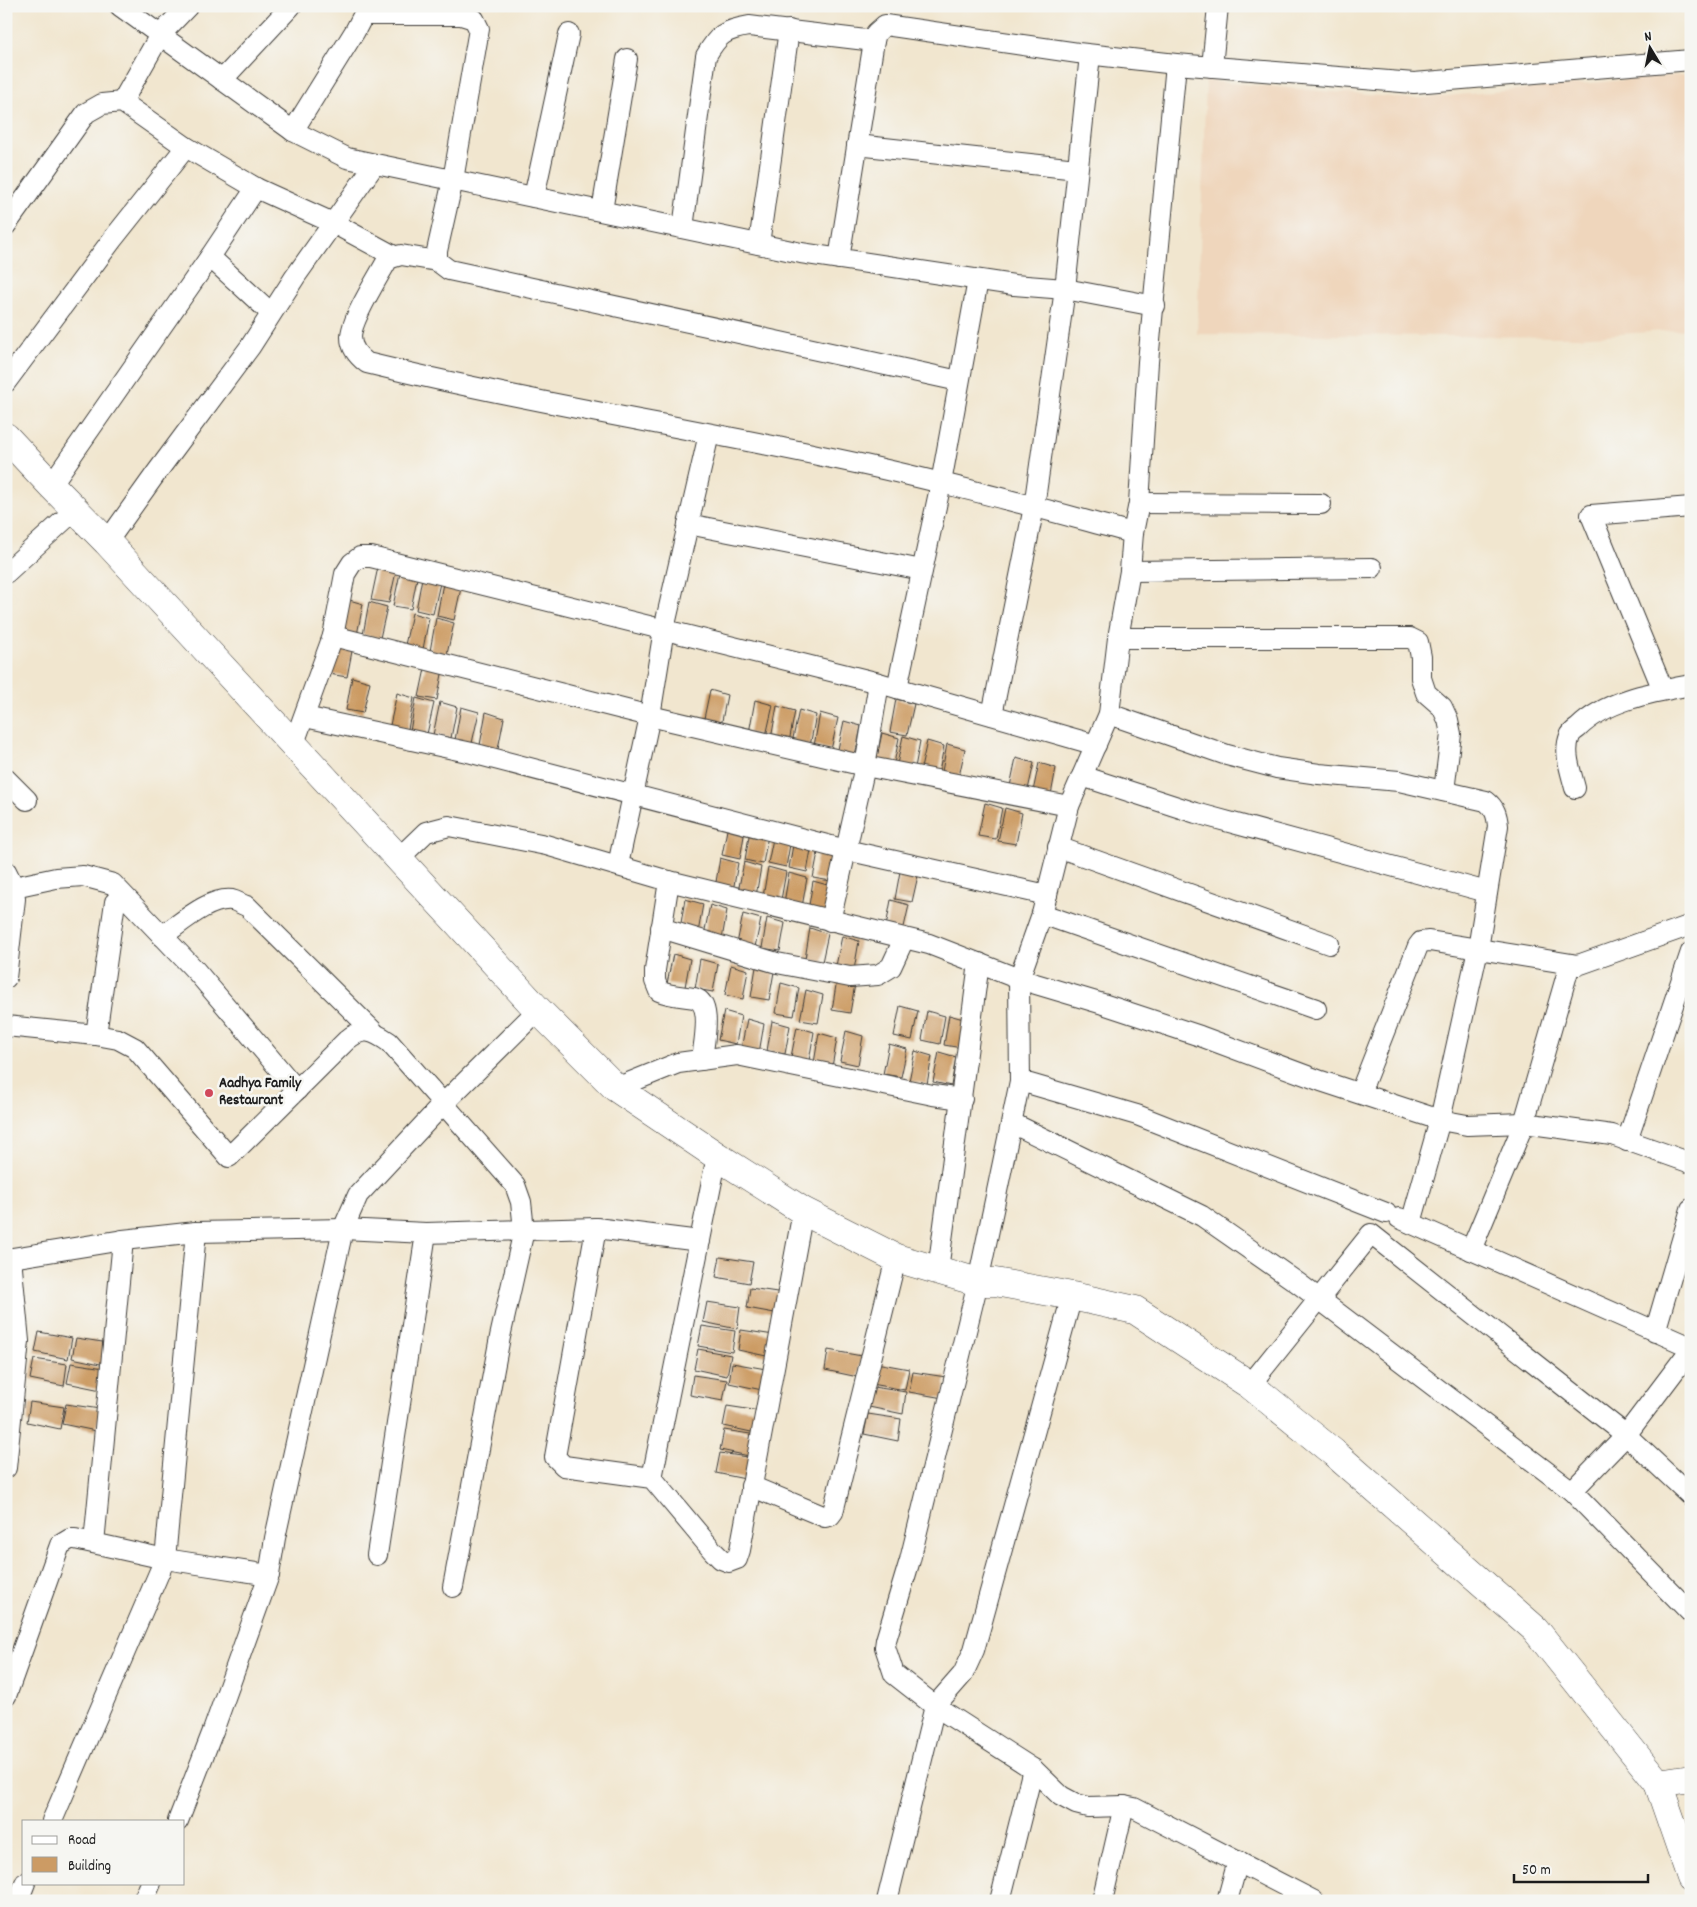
<svg xmlns="http://www.w3.org/2000/svg" width="1697" height="1907" viewBox="0 0 1697 1907" font-family="Dekko,sans-serif">
  <rect width="100%" height="100%" fill="#f6f6f2"/>
  <filter id="ink" filterUnits="userSpaceOnUse"><feTurbulence type="fractalNoise" baseFrequency=".02" numOctaves="2"/><feDisplacementMap in="SourceGraphic" scale="10" xChannelSelector="R" yChannelSelector="G"/><feConvolveMatrix kernelMatrix="1 2 1 2 8 2 1 2 1" color-interpolation-filters="sRGB"/></filter>
  <filter id="wash" filterUnits="userSpaceOnUse"><feTurbulence type="fractalNoise" baseFrequency=".0096" numOctaves="4" result="noise"/><feDisplacementMap in="SourceGraphic" scale="20" xChannelSelector="R" yChannelSelector="G"/><feGaussianBlur stdDeviation="1.12" result="paint"/><feColorMatrix in="noise" values="0 0 0 0 0 0 0 0 0 0 0 0 0 0 0 0 0 1.4 0 .05"/><feComposite in="paint" operator="in"/></filter>
  <g filter="url(#wash)">
    <rect width="100%" height="100%" fill="#f1e6cf"/>
    <path fill="#efd6bc" d="M1691 74V329L1578 337 1197 334 1206 81 1414 99Z"/>
    <g id="blocks">
      <g fill="#cc9b64">
        <path d="M378 567 396 572 389 603 371 600Z"/>
        <path d="M400 573 417 578 411 609 393 606Z"/>
        <path d="M422 578 440 583 433 614 416 610Z"/>
        <path d="M443 583 461 588 454 620 437 616Z"/>
        <path d="M346 599 363 604 357 635 339 632Z"/>
        <path d="M369 602 387 607 380 638 363 635Z"/>
        <path d="M412 613 429 618 423 649 405 645Z"/>
        <path d="M436 618 454 623 447 654 430 651Z"/>
        <path d="M336 641 353 646 347 677 329 674Z"/>
        <path d="M426 664 443 669 437 700 419 697Z"/>
        <path d="M352 677 370 682 363 713 346 710Z"/>
        <path d="M710 690 727 695 721 726 703 723Z"/>
        <path d="M397 693 414 698 408 729 390 725Z"/>
        <path d="M416 698 434 703 427 734 410 731Z"/>
        <path d="M896 699 914 704 907 735 890 732Z"/>
        <path d="M755 700 773 705 766 736 749 733Z"/>
        <path d="M440 702 457 707 451 738 433 735Z"/>
        <path d="M777 706 795 711 789 742 771 739Z"/>
        <path d="M461 707 479 712 472 743 455 740Z"/>
        <path d="M799 710 816 715 810 746 792 743Z"/>
        <path d="M486 712 504 718 498 749 480 745Z"/>
        <path d="M820 713 838 718 831 750 814 746Z"/>
        <path d="M844 721 861 726 855 757 837 754Z"/>
        <path d="M882 733 899 738 893 769 875 766Z"/>
        <path d="M903 736 920 741 914 773 896 769Z"/>
        <path d="M927 741 944 746 938 777 920 773Z"/>
        <path d="M947 744 965 749 958 781 941 777Z"/>
        <path d="M1016 758 1034 763 1027 794 1009 791Z"/>
        <path d="M1039 763 1056 768 1050 800 1032 796Z"/>
        <path d="M985 803 1002 808 996 839 978 836Z"/>
        <path d="M1005 808 1022 813 1016 844 998 841Z"/>
        <path d="M728 825 745 830 740 859 722 855Z"/>
        <path d="M750 830 768 835 763 864 745 860Z"/>
        <path d="M774 834 791 839 786 867 768 863Z"/>
        <path d="M794 839 812 844 807 872 789 868Z"/>
        <path d="M819 847 837 853 831 881 813 878Z"/>
        <path d="M720 858 738 863 733 891 715 888Z"/>
        <path d="M744 862 761 867 756 896 738 892Z"/>
        <path d="M901 866 919 871 912 902 895 899Z"/>
        <path d="M768 867 786 872 781 900 763 897Z"/>
        <path d="M789 873 807 878 802 907 784 903Z"/>
        <path d="M813 881 831 886 826 914 808 911Z"/>
        <path d="M685 899 703 904 698 933 680 929Z"/>
        <path d="M891 900 909 905 902 936 885 932Z"/>
        <path d="M710 905 727 910 722 939 704 935Z"/>
        <path d="M743 914 761 919 755 947 737 944Z"/>
        <path d="M767 918 785 923 780 951 762 948Z"/>
        <path d="M810 928 828 934 822 962 805 959Z"/>
        <path d="M842 936 859 941 854 970 836 966Z"/>
        <path d="M673 954 690 959 685 987 667 984Z"/>
        <path d="M700 959 718 964 713 992 695 989Z"/>
        <path d="M731 965 748 970 743 999 725 995Z"/>
        <path d="M756 967 774 972 769 1000 751 997Z"/>
        <path d="M837 979 855 984 850 1013 832 1010Z"/>
        <path d="M781 983 799 988 794 1016 776 1013Z"/>
        <path d="M806 990 823 995 818 1023 800 1020Z"/>
        <path d="M900 1006 918 1011 912 1040 894 1036Z"/>
        <path d="M724 1011 741 1016 736 1044 718 1040Z"/>
        <path d="M927 1011 945 1016 940 1044 922 1040Z"/>
        <path d="M949 1015 967 1020 962 1048 944 1045Z"/>
        <path d="M747 1019 764 1024 759 1053 741 1049Z"/>
        <path d="M772 1021 790 1026 785 1054 767 1051Z"/>
        <path d="M797 1027 814 1032 809 1061 791 1057Z"/>
        <path d="M846 1031 863 1036 858 1065 840 1061Z"/>
        <path d="M819 1033 837 1038 832 1067 814 1063Z"/>
        <path d="M889 1044 907 1049 901 1077 883 1074Z"/>
        <path d="M915 1051 932 1056 927 1084 909 1081Z"/>
        <path d="M939 1052 956 1057 951 1086 933 1082Z"/>
        <path d="M720 1257 753 1262 749 1283 716 1277Z"/>
        <path d="M750 1288 784 1293 780 1314 747 1308Z"/>
        <path d="M707 1302 740 1307 737 1329 703 1322Z"/>
        <path d="M702 1326 735 1331 732 1352 698 1346Z"/>
        <path d="M741 1330 774 1335 771 1357 738 1350Z"/>
        <path d="M39 1332 72 1338 68 1359 35 1352Z"/>
        <path d="M76 1338 109 1343 105 1365 72 1358Z"/>
        <path d="M698 1349 731 1355 727 1376 694 1369Z"/>
        <path d="M828 1350 862 1356 858 1377 825 1370Z"/>
        <path d="M34 1359 67 1364 64 1386 30 1379Z"/>
        <path d="M71 1363 104 1368 101 1390 67 1383Z"/>
        <path d="M732 1363 766 1369 762 1390 729 1383Z"/>
        <path d="M876 1363 909 1369 905 1390 872 1384Z"/>
        <path d="M913 1372 946 1377 943 1398 909 1392Z"/>
        <path d="M693 1375 727 1380 723 1401 690 1395Z"/>
        <path d="M873 1387 906 1392 903 1414 869 1407Z"/>
        <path d="M30 1402 64 1407 60 1429 27 1422Z"/>
        <path d="M66 1404 100 1409 96 1431 62 1424Z"/>
        <path d="M727 1406 760 1411 756 1433 723 1426Z"/>
        <path d="M868 1414 901 1419 898 1441 864 1434Z"/>
        <path d="M724 1430 757 1435 754 1457 720 1450Z"/>
        <path d="M720 1453 754 1458 750 1480 716 1473Z"/>
      </g>
    </g>
  </g>
  <g filter="url(#ink)">
    <use href="#blocks" fill-opacity="0" stroke="#3c3a37" stroke-width="1"/>
    <g fill="none" stroke-linecap="round" stroke-linejoin="round">
      <defs>
        <g id="street">
          <path d="M120 6 293 131 347 158 801 253 1014 285 1065 289 1155 306"/>
          <path d="M364 15H461L474 19 479 29 453 180 437 251V261L449 270 959 381"/>
          <path d="M1212 67 1218 6"/>
          <path d="M222 80 291 6"/>
          <path d="M122 102 160 35 188 6"/>
          <path d="M293 131 355 31 368 6"/>
          <path d="M857 145 1077 169"/>
          <path d="M534 197 569 34"/>
          <path d="M602 211 627 59"/>
          <path d="M6 225 86 113 102 104 122 102 186 147 256 188 333 223 394 256"/>
          <path d="M683 228 706 56C718 35 724 30 749 26L874 41"/>
          <path d="M759 244 789 30"/>
          <path d="M210 257 271 313"/>
          <path d="M839 259 874 41 876 33 885 25 1078 53 1176 64 1414 83 1691 60"/>
          <path d="M437 261 401 255 388 259C379 276 351 319 351 337 351 348 359 357 367 363 519 400 674 425 827 457 930 478 1031 506 1133 533"/>
          <path d="M6 382 112 240 186 147"/>
          <path d="M51 485 210 257 256 188"/>
          <path d="M1139 503 1321 504"/>
          <path d="M688 524 922 570"/>
          <path d="M107 542 157 472 250 347 295 277 375 164"/>
          <path d="M1130 571 1372 568"/>
          <path d="M6 573 75 510"/>
          <path d="M333 636 650 716 865 766 1069 806"/>
          <path d="M1118 638H1410L1418 642 1421 657V678L1426 693 1442 707 1448 720 1451 734 1444 791"/>
          <path d="M897 688 941 483 978 280"/>
          <path d="M1663 690 1591 515 1691 507"/>
          <path d="M1109 714 1227 755 1277 768 1319 774 1399 781 1486 801C1495 808 1497 815 1498 826L1478 949 1440 1120 1411 1223"/>
          <path d="M992 715 1034 507 1065 289 1090 55"/>
          <path d="M305 717 472 753 846 850 1047 895"/>
          <path d="M293 746 333 636 345 574 352 563 360 557H371L879 683 1096 745"/>
          <path d="M1082 776 1196 813 1487 892"/>
          <path d="M6 779 27 800"/>
          <path d="M1575 788C1571 772 1563 752 1570 736 1571 733 1575 730 1578 728 1606 700 1653 692 1691 685"/>
          <path d="M1058 847 1329 944"/>
          <path d="M398 859 426 832 449 826 546 845 669 881 929 944 1019 979 1103 1004 1200 1036 1321 1081 1440 1120 1467 1125 1524 1123 1612 1135 1691 1163"/>
          <path d="M618 865 650 716 664 629 709 434"/>
          <path d="M6 871 14 887 15 899 6 978"/>
          <path d="M669 881 655 970V981L659 991C670 996 682 996 694 998 714 1003 703 1045 702 1060"/>
          <path d="M14 887 56 878 83 876 113 884 196 971 297 1090"/>
          <path d="M1042 914 1316 1009"/>
          <path d="M830 921 865 766 879 683"/>
          <path d="M661 928 777 963 850 977 878 975 891 967 904 939"/>
          <path d="M162 936C180 924 209 897 232 900 237 901 242 905 247 906L373 1031"/>
          <path d="M6 1026 96 1035 118 1039 135 1048 229 1157 347 1040C363 1026 373 1031 389 1042L515 1185 521 1202 524 1230 500 1337 453 1587"/>
          <path d="M96 1035 115 902"/>
          <path d="M1020 1081 1019 979 1042 914 1069 806 1109 714 1118 638 1130 571 1133 533 1139 503 1148 362 1176 64"/>
          <path d="M616 1088 678 1063 737 1055 933 1095 962 1099"/>
          <path d="M1360 1093 1418 946 1421 942 1429 941 1578 965 1691 925"/>
          <path d="M1012 1123 1202 1216 1298 1283 1572 1491"/>
          <path d="M1627 1141 1691 952"/>
          <path d="M1399 1218 1691 1347"/>
          <path d="M596 1228 555 1457 564 1466 652 1478 713 1551 721 1559 729 1562 737 1559 740 1550 803 1211"/>
          <path d="M1471 1250 1524 1123 1570 964"/>
          <path d="M6 1259 123 1240 196 1232 343 1229 426 1233 596 1228 700 1241"/>
          <path d="M938 1270 979 963"/>
          <path d="M1655 1332 1691 1209"/>
          <path d="M1691 1349 1626 1435 1572 1491 1691 1613"/>
          <path d="M1250 1385 1371 1234 1626 1435 1691 1496"/>
          <path d="M6 1468 19 1341 11 1258"/>
          <path d="M652 1478 717 1156"/>
          <path d="M751 1486 825 1517 830 1516 833 1512 896 1258"/>
          <path d="M94 1543 123 1240"/>
          <path d="M377 1555 426 1233"/>
          <path d="M6 1696 60 1545 70 1539H75L165 1559 269 1575 275 1538 343 1229 358 1195 443 1104 538 1010"/>
          <path d="M52 1821 165 1559 196 1232"/>
          <path d="M178 1821 213 1731 269 1575"/>
          <path d="M18 1901 25 1883"/>
          <path d="M143 1901 151 1883"/>
          <path d="M887 1901 935 1706 963 1674 974 1650 1072 1296"/>
          <path d="M1000 1901 1033 1769"/>
          <path d="M1102 1901 1124 1806"/>
          <path d="M1227 1901 1238 1861"/>
          <path d="M1314 1901 1134 1808 1124 1806 1088 1807 1076 1804 1061 1796 1033 1769 935 1706 894 1674 885 1647 886 1640 910 1560 978 1282 1020 1081 1137 1115 1386 1213"/>
        </g>
        <g id="secondary">
          <path d="M6 437 51 485 107 542 538 1010 616 1088 717 1156 803 1211 896 1258 978 1282H995L1072 1296 1135 1310 1250 1385 1334 1453 1535 1629 1658 1783 1691 1878"/>
          <path d="M1658 1783 1691 1778"/>
        </g>
      </defs>
      <use href="#street" stroke="#3c3a37" stroke-width="22"/>
      <use href="#secondary" stroke="#3c3a37" stroke-width="29"/>
      <use href="#street" stroke="#fff" stroke-width="20"/>
      <use href="#secondary" stroke="#fff" stroke-width="28"/>
    </g>
  </g>
  <circle fill="#d1495b" stroke="#f6f6f2" stroke-width="2" cx="209" cy="1093" r="5"/>
  <g text-anchor="middle" dominant-baseline="central" stroke-width="5" stroke-linejoin="round" paint-order="stroke">
    <g font-size="15" font-weight="bold" fill="#1c1c1c" stroke="#f6f6f2" text-anchor="start">
      <text x="219" y="1084">Aadhya Family<tspan x="219" dy="17">Restaurant</tspan></text>
    </g>
  </g>
  <rect width="1697" height="1907" fill="none" stroke="#f6f6f2" stroke-width="25"/>
  <rect x="22" y="1820" width="162" height="65" fill="#f6f6f2" stroke="#9f9f9c"/>
  <rect x="32" y="1836" width="25" height="8" fill="#ffffff" stroke="#9f9f9c"/>
  <text x="68" y="1844" font-size="15" fill="#1c1c1c">Road</text>
  <rect x="32" y="1857" width="25" height="15" fill="#cc9b64" stroke="#9f9f9c"/>
  <text x="68" y="1870" font-size="15" fill="#1c1c1c">Building</text>
  <g transform="translate(1650 48) rotate(350)" stroke="#f6f6f2" stroke-width="4" paint-order="stroke">
  <path d="M0-4L9 19L0 12L-9 19Z" fill="#1c1c1c"/>
  <text y="-8" font-size="14" font-weight="bold" text-anchor="middle" fill="#1c1c1c">N</text>
  </g>
  <path d="M1514 1874v8h134v-8" fill="none" stroke="#1c1c1c" stroke-width="2.5"/>
  <text x="1522" y="1874" font-size="15" fill="#1c1c1c" stroke="#f6f6f2" stroke-width="4" paint-order="stroke">50 m</text>
</svg>
